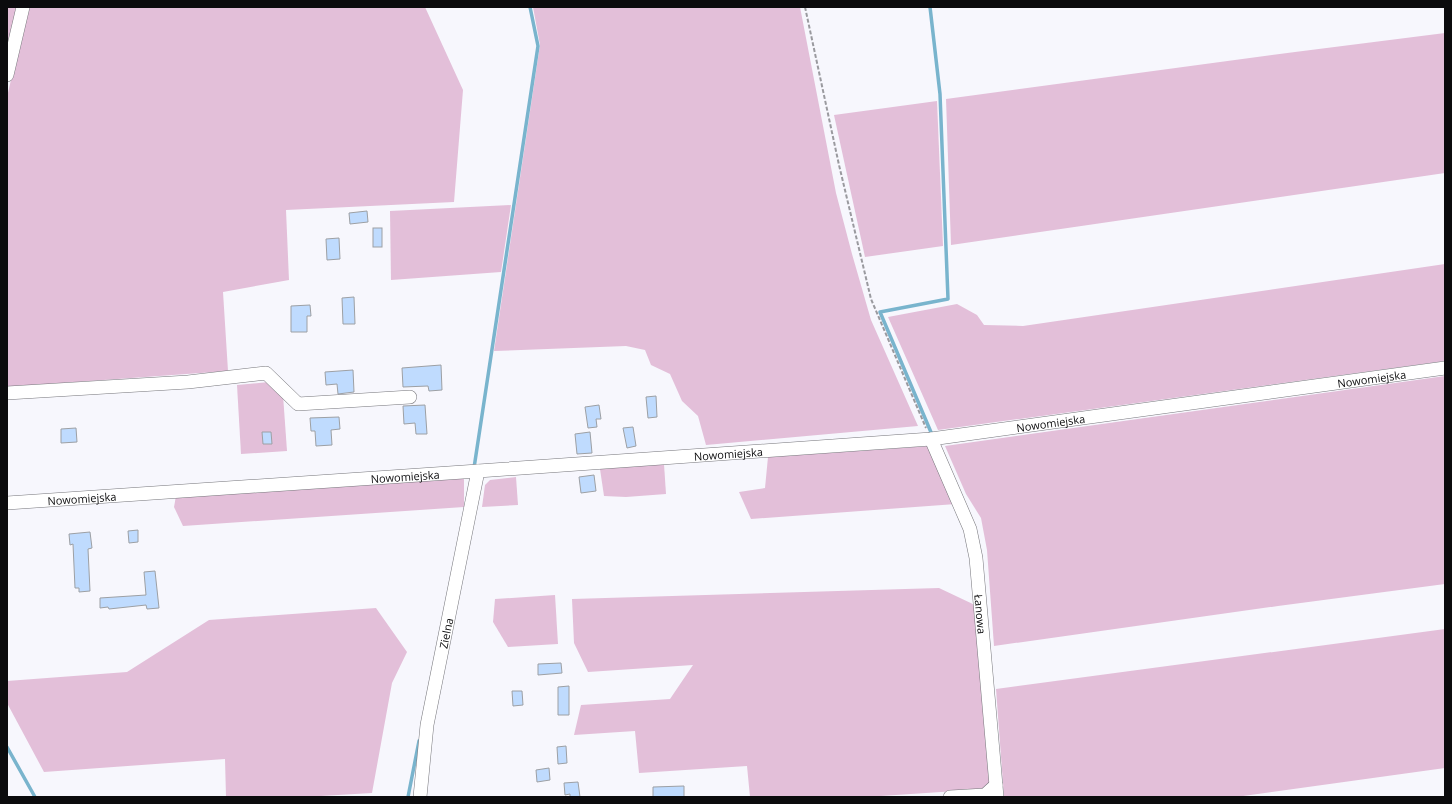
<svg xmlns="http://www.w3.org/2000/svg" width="1452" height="804" viewBox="0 0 1452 804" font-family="'Open Sans',sans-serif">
  <rect width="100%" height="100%" fill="#f7f7fd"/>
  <g fill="#e3bfd9">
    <path d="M7 7H20L7 64Z"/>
    <path d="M28 7H425L463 90 454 202 286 210 289 280 223 292 228 371 7 387V97Z"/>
    <path d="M533 7H800L836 193 852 254 871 320 918 426 706 445 698 416 682 401 670 374 651 365 645 350 626 346 494 351 540 45Z"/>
    <path d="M1445 33V173L951 245 946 99 1295 52Z"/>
    <path d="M937 101 943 246 865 257 834 115Z"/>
    <path d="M511 205 501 272 391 280 390 211Z"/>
    <path d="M1445 264V361L938 430 888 317 957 304 977 315 984 325 1023 326Z"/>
    <path d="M1445 376V584L1278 606 994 646 987 550 981 518 966 494 945 446Z"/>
    <path d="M269 382 283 395 287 451 241 454 237 385Z"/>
    <path d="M929 446 956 504 751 519 739 492 765 488 768 457Z"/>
    <path d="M664 464 666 494 626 497 604 496 600 469Z"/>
    <path d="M516 477 518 505 482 507 485 485 490 480Z"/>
    <path d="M464 478V507L183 526 174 507 176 496Z"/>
    <path d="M939 588 977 606 992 784 986 789 866 797H750L747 766 639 773 635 731 574 735 581 705 670 699 693 665 588 672 574 643 572 599Z"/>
    <path d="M555 595 558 644 508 647 493 622 495 599Z"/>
    <path d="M376 608 407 652 392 683 372 793 304 797H226L225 759 44 772 7 703V681L127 672 209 620Z"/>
    <path d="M1445 629V768L1236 797H1004L996 689Z"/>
  </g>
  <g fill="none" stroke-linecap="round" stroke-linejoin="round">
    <g stroke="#79b4cd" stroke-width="3.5">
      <path d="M930 7 940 94 948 299 880 312 933 437"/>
      <path d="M474 468 538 46 530 7"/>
      <path d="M7 747 35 797"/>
      <path d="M408 797 419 741"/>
    </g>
  </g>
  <g fill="#bfdbfe" stroke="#9da0a4">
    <path d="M367 211 368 222 350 224 349 213Z"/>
    <rect x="373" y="228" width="9" height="19"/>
    <path d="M339 238 340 259 327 260 326 239Z"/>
    <path d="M354 297 355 324H343L342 298Z"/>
    <path d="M310 305 311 316H307V332H291V306Z"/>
    <path d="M441 365 442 390 429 391 428 386 403 387 402 368Z"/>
    <path d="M353 370 354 392 338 394 337 384 326 385 325 372Z"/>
    <path d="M656 396 657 417 648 418 646 397Z"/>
    <path d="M425 405 427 434H416L415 423 404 424 403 406Z"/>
    <path d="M599 405 601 419H596L597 427 588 428 585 407Z"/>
    <path d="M339 417 340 429 331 430 332 445 316 446 315 431H311L310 418Z"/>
    <path d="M633 427 636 446 627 448 623 428Z"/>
    <path d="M76 428 77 442 61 443V429Z"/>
    <path d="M262 432H271L272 444H263Z"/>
    <path d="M590 432 592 453 577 454 575 434Z"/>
    <path d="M594 475 596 491 581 493 579 477Z"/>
    <path d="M138 530V542L129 543 128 531Z"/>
    <path d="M90 532 92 548 88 549 90 591 79 592V588H75L73 544 70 545 69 534Z"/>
    <path d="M155 571 159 608 147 609 146 605 109 609 108 607 100 608V598L146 595 144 572Z"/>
    <path d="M561 663 562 673 538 675V664Z"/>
    <path d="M569 686V715H558V687Z"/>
    <path d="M512 691H522L523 705 513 706Z"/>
    <path d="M566 746 567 763 558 764 557 747Z"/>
    <path d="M549 768 550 780 537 782 536 770Z"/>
    <path d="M578 782 580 797H570V794L565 795 564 783Z"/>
    <path d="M684 786V797H653V787Z"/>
  </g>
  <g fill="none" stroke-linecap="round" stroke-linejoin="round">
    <defs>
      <g id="minor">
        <path d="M7 75 23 7"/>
        <path d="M7 393 188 382 266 373 298 404 410 397"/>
        <path id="s1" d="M931 439 970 529 976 558 997 797"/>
        <path id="s2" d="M7 503 478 471 931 439 1445 368"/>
        <path id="s3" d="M420 797 427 725 478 471"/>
        <path d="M950 797 985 795 996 785"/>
      </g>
    </defs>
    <use href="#minor" stroke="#76767b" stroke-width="14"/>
    <path stroke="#9a9a9f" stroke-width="2" stroke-dasharray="4 2" stroke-linecap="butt" d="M805 7 839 165 871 299 926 428"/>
    <use href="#minor" stroke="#fff" stroke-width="13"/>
  </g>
  <g text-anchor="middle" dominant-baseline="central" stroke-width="3" stroke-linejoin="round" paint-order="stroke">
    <g font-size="11" fill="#0b0b0d" stroke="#fff">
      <text stroke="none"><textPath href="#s2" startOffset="1371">Nowomiejska</textPath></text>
      <text stroke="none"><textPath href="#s2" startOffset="1047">Nowomiejska</textPath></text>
      <text stroke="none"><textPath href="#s2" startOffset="723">Nowomiejska</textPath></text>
      <text stroke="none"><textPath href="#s2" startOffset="399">Nowomiejska</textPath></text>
      <text stroke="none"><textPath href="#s2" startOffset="75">Nowomiejska</textPath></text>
      <text stroke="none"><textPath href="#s1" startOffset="184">Łanowa</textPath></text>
      <text stroke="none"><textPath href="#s3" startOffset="166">Zielna</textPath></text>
    </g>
  </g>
  <rect width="1452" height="804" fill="none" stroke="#0b0b0d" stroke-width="16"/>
</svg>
